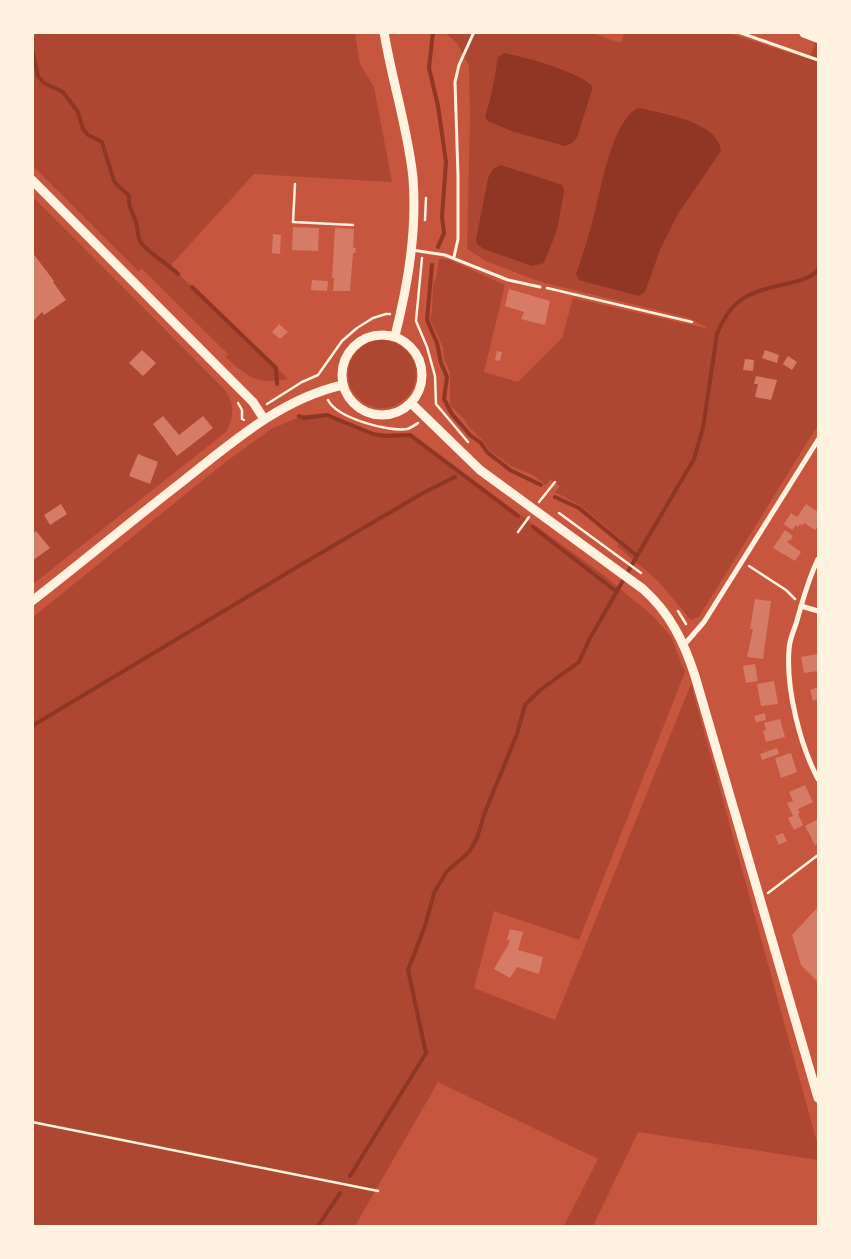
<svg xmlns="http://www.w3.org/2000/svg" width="851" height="1259" viewBox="0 0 851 1259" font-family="Ubuntu,sans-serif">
  <rect width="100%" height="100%" fill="#c8553d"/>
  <g fill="#ae4732" fill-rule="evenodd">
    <path d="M32 33H355L360 64 374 87 392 182 254 174 170 266 288 379C258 385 247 377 226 357L228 354 141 268 139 272 33 166Z"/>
    <path d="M445 33H591L621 43 624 33H728L809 59 818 35V425L699 617 691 620 658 581 617 546 621 539 581 506 555 492 560 486 550 479 546 485 533 475 511 466 489 450 484 442 470 428 464 419 450 405V372L444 359 443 347 430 320 432 311 433 286 436 277 439 259 450 260 505 285 484 372 518 382 562 338 573 298 709 329 689 318 541 282 486 261 467 249 470 118 469 66 457 43ZM503 53C523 56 582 72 593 87L577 138 572 143 487 107ZM638 108C670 112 691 120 718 139L721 151 678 214 660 250 576 274 594 219ZM488 178 532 266 483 249 477 244 476 239Z"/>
    <path d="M33 197 225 390C235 405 234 416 226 432L33 584Z"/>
    <circle cx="382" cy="374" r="34"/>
    <path d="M327 413 373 433 412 434 504 503 601 573 654 617 671 637 685 672 579 940 494 911 474 988 555 1020 691 684 818 1146V1160L638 1132 593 1226H564L598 1159 438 1082 355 1226H33V617L223 464 271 429 304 415Z"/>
  </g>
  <g fill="#8f3625">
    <path d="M504 53C523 56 582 72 593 87L577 138 572 143 565 146 511 131 488 121 485 117 493 86 498 57Z"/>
    <path d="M638 108C659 111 722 124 721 151L678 214 660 250 645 292 639 296 579 280 576 274C582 256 588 238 593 219 601 192 611 121 638 108Z"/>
    <path d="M501 165 562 185 564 191 557 230 544 263 532 266 483 249 477 244 476 239 488 178 493 169Z"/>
  </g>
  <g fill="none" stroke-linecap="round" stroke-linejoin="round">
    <g stroke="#8f3625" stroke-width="4">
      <path d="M433 32 429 68 438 106 446 162 442 217 444 233 438 247"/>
      <path d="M32 48 38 76 44 83 63 92 78 112 83 129 88 135 102 142 114 181C118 187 124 190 129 196 128 209 133 211 136 222 138 229 137 238 142 244 149 253 169 265 178 274"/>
      <path d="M432 265 427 320 437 343 441 363 447 377 444 399 452 414 470 435 481 443 487 452 510 470 541 485"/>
      <path d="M192 287 276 368 277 384"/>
      <path d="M299 416 304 418 327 415 373 434 386 436 410 435 518 516"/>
      <path d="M555 497 579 508 637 556"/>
      <path d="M533 527 617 592"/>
      <path d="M32 726 302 564 423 493 455 477"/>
      <path d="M350 1176 426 1053 408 970 425 926 434 893 447 871 469 852 477 838 485 812 517 734 525 705 540 690 579 662 589 640 637 556 694 459 703 428 717 334C733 294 753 292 790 283 801 280 811 278 818 270"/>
      <path d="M318 1226 340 1193"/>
    </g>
  </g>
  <g fill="#d67c66">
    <path d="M293 227 319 228 318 251 292 250Z"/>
    <path d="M335 228 354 229 353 248H356L355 253H353L350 291H333L334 278H332Z"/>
    <path d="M273 234 281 235 280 254 272 253Z"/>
    <path d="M32 252 54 281 53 282 66 300 44 315 42 312 32 322Z"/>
    <path d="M312 280 328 281 327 291 311 290Z"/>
    <path d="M509 289 550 301 545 325 521 319 524 312 505 306Z"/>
    <path d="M279 324 288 332 280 339 272 332Z"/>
    <path d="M142 350 156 363 143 376 129 363Z"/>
    <path d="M765 350 779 355 777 363 762 358Z"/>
    <path d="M497 351 502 352 500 361 495 360Z"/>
    <path d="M788 356 797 362 792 370 783 364Z"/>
    <path d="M745 359 754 360 753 371 743 370Z"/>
    <path d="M756 376 777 380 771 400 755 397 758 384H754Z"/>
    <path d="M163 416 179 435 203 416 213 428 177 456 153 424Z"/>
    <path d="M138 454 158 462 150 484 129 476Z"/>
    <path d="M61 504 67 514 50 525 44 515Z"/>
    <path d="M806 504 818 512V525L815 530 804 523 802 526 800 524 798 527 796 525 792 530 784 524 791 513 797 517Z"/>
    <path d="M785 530 793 536 790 541 789 540 787 542 801 552 795 561 773 548Z"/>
    <path d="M36 531 50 548 32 561V534Z"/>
    <path d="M755 599 771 601 763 659 747 657 753 629H750Z"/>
    <path d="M818 654V671L804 673 801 657Z"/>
    <path d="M755 664 758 681 746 683 743 666Z"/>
    <path d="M774 681 778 704 761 706 757 684Z"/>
    <path d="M818 687V699L813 701 810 690Z"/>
    <path d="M765 713 766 720 756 722 754 716Z"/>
    <path d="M780 719 785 737 766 742 763 731 766 730 764 723Z"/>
    <path d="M777 748 779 754 762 760 760 754Z"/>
    <path d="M791 753 797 772 781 778 775 758Z"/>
    <path d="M805 785 813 802 798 809 800 813 798 814 803 825 794 830 788 818 793 816 787 803 793 801 789 792Z"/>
    <path d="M818 819V843L815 845 805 826Z"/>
    <path d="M783 833 787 841 779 845 775 836Z"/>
    <path d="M818 907V982L801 965 792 935Z"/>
    <path d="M510 929 523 932 518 950 543 957 539 974 517 967 510 978 494 969 508 945 510 940H507Z"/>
  </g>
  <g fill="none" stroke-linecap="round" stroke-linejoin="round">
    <g stroke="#fff3e0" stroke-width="2.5">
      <path d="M295 184 293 222 353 225"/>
      <path d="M425 220 426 198"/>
      <path d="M422 258 416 321 427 347 435 376 436 404 468 442"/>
      <path d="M547 288 692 322"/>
      <path d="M328 400C337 418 388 432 407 429 411 428 415 425 418 423"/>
      <path d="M238 403 242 410V419L244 420"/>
      <path d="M267 404 302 382 318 375 342 341 357 328 373 318 386 314H390"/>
      <path d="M539 502 555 482"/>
      <path d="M559 513 641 573"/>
      <path d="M518 532 529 517"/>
      <path d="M749 566 786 590 795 599"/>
      <path d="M678 611 686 624"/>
      <path d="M768 893 818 855"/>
      <path d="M32 1122 378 1191"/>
    </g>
    <g stroke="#fff3e0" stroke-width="3">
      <path d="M738 32 818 60"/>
      <path d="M412 250 445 255 508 280 540 287"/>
      <path d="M454 257 458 239V176L455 82 459 65 474 32"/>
    </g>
    <g stroke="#fff3e0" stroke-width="5">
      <path d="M818 559C807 582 803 600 796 624 793 632 789 641 789 650 786 689 800 745 818 779"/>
      <path d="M801 606 818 611"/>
      <path d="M684 645 704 622 818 440"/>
    </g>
    <g stroke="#fff3e0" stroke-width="9">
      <path d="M32 180 253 402 264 419"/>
      <path d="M32 601C81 563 129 523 178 485 228 446 279 399 343 385"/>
    </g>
    <g stroke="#fff3e0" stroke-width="9">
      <path d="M384 32C392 81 408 129 413 178 417 232 408 284 395 336"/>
      <circle cx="382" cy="375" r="40"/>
      <path d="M411 403 480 470 643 589C670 613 684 642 695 676L818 1098"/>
    </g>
    <path stroke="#fff3e0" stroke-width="12" d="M805 32 818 37"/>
  </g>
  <rect width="851" height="1259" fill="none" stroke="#fff3e0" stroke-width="68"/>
</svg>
